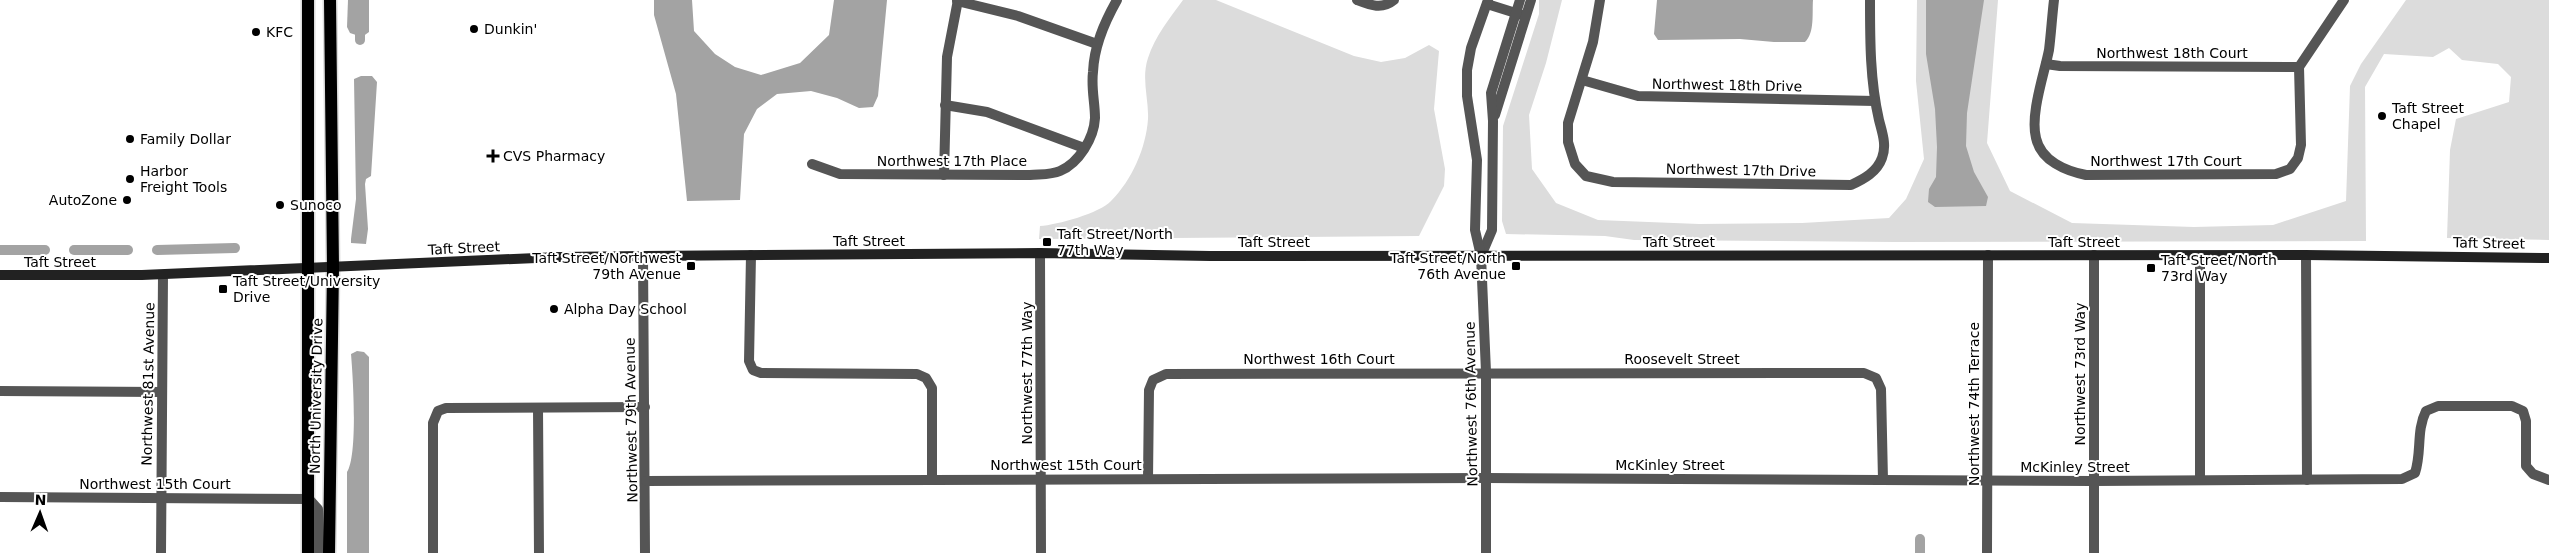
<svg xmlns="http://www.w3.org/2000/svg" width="2549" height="553" viewBox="0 0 2549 553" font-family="'DejaVu Sans',sans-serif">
  <rect width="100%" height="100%" fill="#fff"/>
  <g fill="#dcdcdc">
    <path d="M1183 0H1216L1354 56 1381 62 1405 58 1429 45 1439 51 1434 109 1445 169 1444 186 1419 236 1039 239 1040 226C1057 225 1100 213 1111 201 1132 180 1146 148 1148 119 1149 99 1141 79 1148 58 1155 36 1170 18 1183 0Z"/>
    <path d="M1539 0H1562L1546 63 1529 115 1532 169 1556 203 1598 220 1699 224 1802 223 1889 218 1906 199 1924 159 1916 81 1917 0H1998L1987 143 2010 191 2072 223 2194 227 2273 225 2346 201 2350 86 2361 64 2406 0H2549V240L2447 238 2450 150 2456 119 2509 102 2511 77 2498 64 2462 60 2449 48 2433 57 2384 54 2365 87 2366 241 1895 242 1634 240 1605 236 1506 234 1502 221 1503 126 1539 14Z"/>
  </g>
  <g fill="#a3a3a3">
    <path d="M348 0H369V32L362 37 350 33 347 27Z"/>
    <path d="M654 0H692L694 31 715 54 735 67 761 75 800 63 829 35 834 0H887L878 96 873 107 859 108 837 98 811 91 777 94 757 109 744 134 740 200 687 201 676 94 654 15Z"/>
    <path d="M1657 0H1813C1812 12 1815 33 1805 42H1774L1740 39 1658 40 1654 34Z"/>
    <path d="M1926 0H1984L1967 113 1966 146 1974 172 1988 197 1986 206 1935 207 1928 202 1929 189 1936 177 1937 147 1935 109 1926 54Z"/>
    <path d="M361 76H372L377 82 371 176 366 179 365 184 368 229 366 244 351 243V239L356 199 354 79Z"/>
    <path d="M357 351 364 352 369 357V553H347V472C358 455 353 376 351 354Z"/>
  </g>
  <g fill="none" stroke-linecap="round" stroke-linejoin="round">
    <g stroke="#a3a3a3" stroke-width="10">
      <path d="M360 0V40"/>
      <path d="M0 250H45"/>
      <path d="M74 250H128"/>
      <path d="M157 250 235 248"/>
      <path d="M1920 539V553"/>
    </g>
    <defs>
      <g id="primary">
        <path d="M308 0V553"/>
        <path d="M329 553 333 268 330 0"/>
      </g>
    </defs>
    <use href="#primary" stroke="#dbdbdb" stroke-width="15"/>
    <g stroke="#555" stroke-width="10">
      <path d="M1357 0C1370 5 1382 10 1394 0"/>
      <path d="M1600 0 1593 42 1568 123V142L1575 164 1586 176 1613 182 1851 185C1864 179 1877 172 1882 158 1887 145 1882 132 1879 120 1870 81 1870 40 1870 0"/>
      <path d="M2054 0C2052 17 2051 34 2049 50 2044 75 2030 114 2036 138 2041 161 2066 171 2086 175L2276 174 2290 169 2298 158 2301 145 2299 67 2344 0"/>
      <path d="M957 1 1018 16 1097 44"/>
      <path d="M1487 4 1522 15"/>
      <path d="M2046 64 2060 66 2299 67"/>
      <path d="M1582 80 1638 96 1875 101"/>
      <path d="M945 105 987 112 1084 148"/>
      <path d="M1495 115 1531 0"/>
      <path d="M812 164 840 174 1030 175C1040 174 1051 175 1060 171 1079 163 1094 138 1095 118 1095 103 1091 88 1093 72 1094 46 1104 23 1117 0"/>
      <path d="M944 175 947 57 958 0"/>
      <path d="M1040 253 1041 553"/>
      <path d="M751 255 749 361 753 370 761 373 917 374 926 378 932 388V478"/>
      <path d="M2094 255V553"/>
      <path d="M2306 255 2307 480"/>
      <path d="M643 256 645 553"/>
      <path d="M1481 256 1492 230 1493 121 1491 93 1520 0"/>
      <path d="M0 391 161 392"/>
      <path d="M538 408 539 553"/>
      <path d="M1148 479 1149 390 1153 380 1166 374 1864 373 1876 378 1881 389 1883 480"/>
      <path d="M2200 480V256"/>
      <path d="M646 481 1486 478 2094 481 2402 479 2415 473C2422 452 2416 431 2426 411L2438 406H2512L2523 411 2526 421V466L2533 474 2549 480"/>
      <path d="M0 497 309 499 318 509 319 553"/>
      <path d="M161 553 163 275"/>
      <path d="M433 553V423L438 411 446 408 645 407"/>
      <path d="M1486 553V372L1481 256 1475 230 1477 160 1467 96V70L1471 48 1488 0"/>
      <path d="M1987 553 1988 255"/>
    </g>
    <path stroke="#222" stroke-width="10" d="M0 275H142L559 257 643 256 1040 253 1210 256 2306 255 2549 258"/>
    <use href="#primary" stroke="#000" stroke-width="12"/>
  </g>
  <g fill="#000" stroke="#fff" stroke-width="2">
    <circle cx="474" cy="29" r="5"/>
    <circle cx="256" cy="32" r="5"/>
    <circle cx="2382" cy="116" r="5"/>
    <circle cx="130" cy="139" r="5"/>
    <path d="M490.5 148.5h5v5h5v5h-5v5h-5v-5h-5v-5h5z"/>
    <circle cx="130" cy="179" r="5"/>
    <circle cx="127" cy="200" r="5"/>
    <circle cx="280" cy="205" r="5"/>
    <rect x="1042" y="237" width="10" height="10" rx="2.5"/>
    <rect x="686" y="261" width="10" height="10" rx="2.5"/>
    <rect x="1511" y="261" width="10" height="10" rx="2.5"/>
    <rect x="2146" y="263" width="10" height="10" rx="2.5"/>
    <rect x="218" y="284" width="10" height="10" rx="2.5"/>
    <circle cx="554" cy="309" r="5"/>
  </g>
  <g text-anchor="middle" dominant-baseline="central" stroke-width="4" stroke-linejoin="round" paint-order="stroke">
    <g font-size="14" fill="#000" stroke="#fff" text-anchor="start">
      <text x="484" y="29">Dunkin'</text>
      <text x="266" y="32">KFC</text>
      <text x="2392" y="108">Taft Street<tspan x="2392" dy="16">Chapel</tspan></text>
      <text x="140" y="139">Family Dollar</text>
      <text x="503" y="156">CVS Pharmacy</text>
      <text x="140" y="171">Harbor<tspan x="140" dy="16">Freight Tools</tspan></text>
      <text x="117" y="200" text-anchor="end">AutoZone</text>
      <text x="290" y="205">Sunoco</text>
      <text x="1057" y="234">Taft Street/North<tspan x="1057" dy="16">77th Way</tspan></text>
      <text x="681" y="258" text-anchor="end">Taft Street/Northwest<tspan x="681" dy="16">79th Avenue</tspan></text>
      <text x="1506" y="258" text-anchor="end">Taft Street/North<tspan x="1506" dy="16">76th Avenue</tspan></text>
      <text x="2161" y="260">Taft Street/North<tspan x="2161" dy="16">73rd Way</tspan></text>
      <text x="233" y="281">Taft Street/University<tspan x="233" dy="16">Drive</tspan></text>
      <text x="564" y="309">Alpha Day School</text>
    </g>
    <g font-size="14" fill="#000" stroke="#fff">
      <text x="2172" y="53">Northwest 18th Court</text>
      <text transform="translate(1727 85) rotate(1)">Northwest 18th Drive</text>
      <text x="952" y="161">Northwest 17th Place</text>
      <text x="2166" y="161">Northwest 17th Court</text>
      <text transform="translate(1741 170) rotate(1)">Northwest 17th Drive</text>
      <text x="869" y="241">Taft Street</text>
      <text x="1274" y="242">Taft Street</text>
      <text x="1679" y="242">Taft Street</text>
      <text x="2084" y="242">Taft Street</text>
      <text transform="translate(2489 243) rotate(1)">Taft Street</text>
      <text transform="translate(464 248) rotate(-3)">Taft Street</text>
      <text x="60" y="262">Taft Street</text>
      <text x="1319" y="359">Northwest 16th Court</text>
      <text x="1682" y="359">Roosevelt Street</text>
      <text transform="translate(1027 373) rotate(-90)">Northwest 77th Way</text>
      <text transform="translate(2080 374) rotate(-90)">Northwest 73rd Way</text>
      <text transform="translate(148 384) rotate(-89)">Northwest 81st Avenue</text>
      <text transform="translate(316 396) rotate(-89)">North University Drive</text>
      <text transform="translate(1471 404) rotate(-91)">Northwest 76th Avenue</text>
      <text transform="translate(1974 404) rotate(-90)">Northwest 74th Terrace</text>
      <text transform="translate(631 420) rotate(-91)">Northwest 79th Avenue</text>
      <text x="1066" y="465">Northwest 15th Court</text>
      <text x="1670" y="465">McKinley Street</text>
      <text x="2075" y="467">McKinley Street</text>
      <text x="155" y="484">Northwest 15th Court</text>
    </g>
  </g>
  <g transform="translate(40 513) rotate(2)" stroke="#ffffff" stroke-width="4" paint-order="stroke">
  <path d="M0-4L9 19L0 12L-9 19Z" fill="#000000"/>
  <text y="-8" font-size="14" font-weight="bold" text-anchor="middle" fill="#000000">N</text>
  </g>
</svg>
